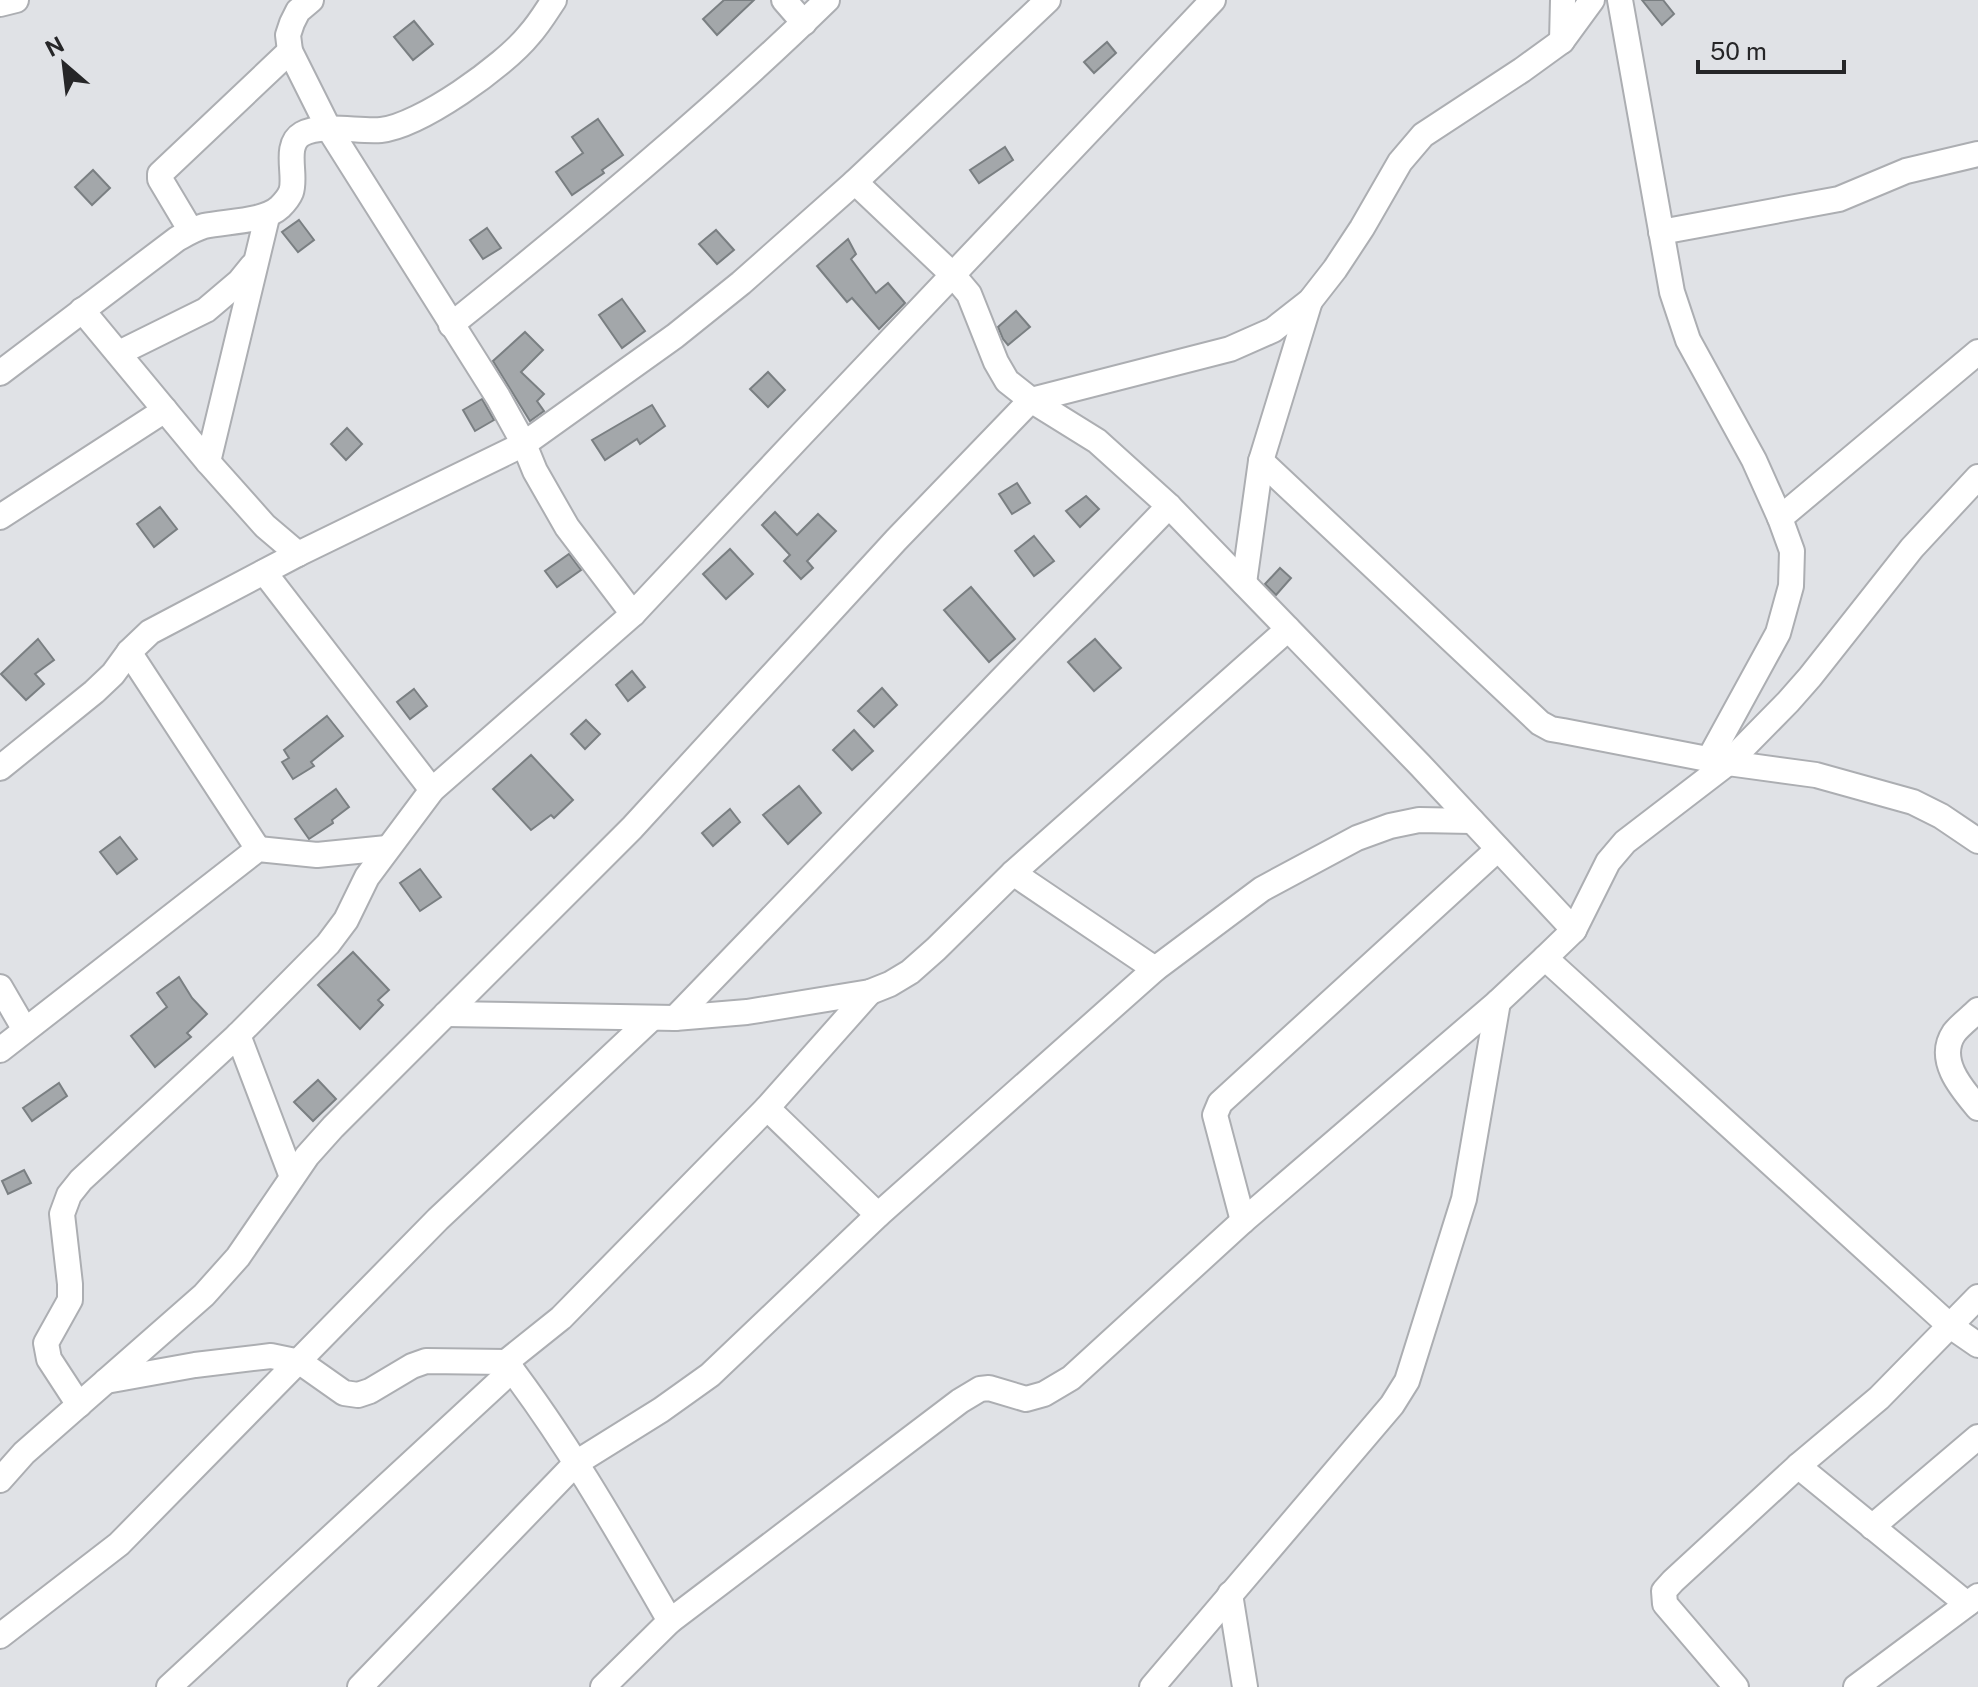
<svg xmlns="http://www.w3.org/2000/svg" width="1978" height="1687" viewBox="0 0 1978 1687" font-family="'Public Sans',sans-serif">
  <rect width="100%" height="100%" fill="#e0e2e6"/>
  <g fill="#a3a7aa" stroke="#7a7f82" stroke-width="2">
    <path d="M724 0H754L717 35 703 19Z"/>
    <path d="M1642 0H1663L1674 14 1662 25Z"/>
    <path d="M414 21 433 44 413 60 394 37Z"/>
    <path d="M1107 42 1116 53 1094 73 1084 62Z"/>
    <path d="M598 119 623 155 602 170 604 173 572 195 556 172 583 153 572 137Z"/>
    <path d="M1005 147 1013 160 979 183 970 170Z"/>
    <path d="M93 170 110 188 92 205 75 187Z"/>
    <path d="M299 220 314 240 298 252 282 232Z"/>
    <path d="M487 228 501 248 483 259 470 240Z"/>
    <path d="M716 230 734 250 717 264 699 244Z"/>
    <path d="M848 239 856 254 851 259 876 293 888 283 905 303 879 329 852 298 847 302 817 266Z"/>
    <path d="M622 299 645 331 622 348 599 315Z"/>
    <path d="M1016 311 1030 327 1008 345 1003 339 998 327Z"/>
    <path d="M525 332 543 350 521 372 544 394 537 401 544 411 530 421 493 361Z"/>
    <path d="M768 372 785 390 768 407 750 389Z"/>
    <path d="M482 399 494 420 475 431 463 410Z"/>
    <path d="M652 405 665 426 640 444 637 439 605 460 592 440Z"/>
    <path d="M347 428 362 444 346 460 331 444Z"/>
    <path d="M1017 483 1030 503 1012 514 999 494Z"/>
    <path d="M1086 496 1099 509 1080 527 1066 511Z"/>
    <path d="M160 507 177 529 154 547 137 524Z"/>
    <path d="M775 512 797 535 818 514 836 531 807 561 813 568 801 579 784 561 790 555 762 525Z"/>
    <path d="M1034 536 1054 561 1034 576 1015 551Z"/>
    <path d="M730 549 753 574 726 599 703 574Z"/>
    <path d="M569 554 581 570 557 587 545 571Z"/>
    <path d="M1280 568 1291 578 1276 595 1265 584Z"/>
    <path d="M971 587 1015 639 989 662 944 610Z"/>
    <path d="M38 639 54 660 35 674 44 684 26 700 1 674Z"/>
    <path d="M1095 639 1121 668 1094 691 1068 662Z"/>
    <path d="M632 671 645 687 628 701 616 685Z"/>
    <path d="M882 688 897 705 874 727 858 711Z"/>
    <path d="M414 689 427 706 410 719 397 702Z"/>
    <path d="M327 716 343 736 311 762 314 766 293 779 282 762 289 758 284 750Z"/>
    <path d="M586 720 600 734 585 749 571 734Z"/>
    <path d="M854 730 873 751 852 770 833 750Z"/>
    <path d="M531 755 573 800 554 818 551 815 531 830 493 789Z"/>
    <path d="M799 786 821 813 788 844 763 815Z"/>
    <path d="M336 789 349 807 332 820 333 823 309 839 295 819Z"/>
    <path d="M730 809 740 822 713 846 702 833Z"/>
    <path d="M120 837 137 859 117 874 100 852Z"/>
    <path d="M420 869 441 897 420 911 400 883Z"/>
    <path d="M353 952 389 990 378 1000 383 1005 360 1029 318 985Z"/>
    <path d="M179 977 192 998 207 1014 187 1033 191 1037 155 1067 131 1036 167 1007 157 993Z"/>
    <path d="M318 1080 336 1099 313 1121 294 1102Z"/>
    <path d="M59 1083 67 1096 32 1121 23 1108Z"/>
    <path d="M24 1170 31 1183 8 1194 2 1181Z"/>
  </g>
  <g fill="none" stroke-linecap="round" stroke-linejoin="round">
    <defs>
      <g id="minor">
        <path d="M311 0 298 11 292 23 288 35 290 51 329 129 498 397 524 444 535 471 567 527 633 614"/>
        <path d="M784 0 804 23"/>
        <path d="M1620 0 1672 292 1688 340 1754 460 1780 518 1792 551 1791 586 1778 633 1709 759"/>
        <path d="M0 4 16 0"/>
        <path d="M1562 41 1563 0"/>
        <path d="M855 182 953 275 969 294 996 362 1007 381 1031 400 1097 441 1169 506 1420 765 1574 930"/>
        <path d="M191 231 160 179V174L290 51"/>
        <path d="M1661 232 1839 199 1906 171 1978 154"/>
        <path d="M82 310 208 462 265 526 298 554"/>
        <path d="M451 325C580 221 708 116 827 0"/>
        <path d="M119 353 206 310 239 282 252 266"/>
        <path d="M0 373 177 239C186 234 194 229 204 226 227 221 264 222 280 207 284 203 289 197 291 192 297 176 283 145 302 134 322 123 358 132 381 130 420 126 504 66 529 35 539 24 546 12 554 0"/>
        <path d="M1261 461 1540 723 1551 729 1563 731 1728 763 1816 775 1913 802 1941 816 1978 841"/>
        <path d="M208 462 267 217"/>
        <path d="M0 517 165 410"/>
        <path d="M1780 518 1978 352"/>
        <path d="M264 572 432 790"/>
        <path d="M1244 583 1261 461 1310 301"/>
        <path d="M129 652 258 849"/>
        <path d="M0 768 94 692 113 674 129 652 150 632 298 554 524 444 675 336 741 283 855 182 1048 0"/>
        <path d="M1013 873 1155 969"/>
        <path d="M1545 958 1949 1325 1978 1345"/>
        <path d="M0 987 25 1030"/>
        <path d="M1978 1010C1971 1017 1960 1025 1954 1033 1936 1060 1962 1089 1978 1108"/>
        <path d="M446 1014 675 1018 747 1012 870 992 890 984 910 972 936 949 1013 873 1288 629"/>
        <path d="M675 1018 1169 506"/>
        <path d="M238 1035 292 1177"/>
        <path d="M0 1050 258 849 317 855 387 848"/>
        <path d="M767 1108 878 1215"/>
        <path d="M1243 1221 1215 1115 1220 1103 1498 849"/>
        <path d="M506 1362C568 1443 619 1533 670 1621"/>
        <path d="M106 1381 195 1365 271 1356 300 1362 344 1393 358 1395 370 1391 412 1366 426 1361 506 1362 561 1318 767 1108 870 992"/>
        <path d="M79 1405 49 1359 46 1343 70 1300V1284L62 1214 69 1195 81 1180 238 1035 328 944 346 920 367 877 432 790 633 614 801 435 1213 0"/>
        <path d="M1798 1466 1967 1604"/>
        <path d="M0 1480 24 1453 204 1295 238 1257 307 1156 333 1127 632 828 896 540 1031 400 1230 349 1273 330 1310 301 1335 269 1362 228 1400 162 1423 135 1522 70 1562 41 1592 0"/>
        <path d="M1872 1527 1978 1437"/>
        <path d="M1230 1594 1245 1687"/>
        <path d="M0 1636 119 1544 438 1219 652 1018"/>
        <path d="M169 1687 512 1370"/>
        <path d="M360 1687 576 1463 661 1410 710 1375 878 1215 1155 969 1262 889 1357 838 1390 826 1419 820 1472 821"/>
        <path d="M603 1687 670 1621 960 1401 980 1389 989 1388 1026 1399 1044 1394 1071 1378 1243 1221 1498 1002 1545 958 1574 930 1608 862 1625 842 1728 763 1788 702 1810 677 1912 548 1978 477"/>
        <path d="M1152 1687 1392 1405 1407 1381 1464 1199 1498 1002"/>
        <path d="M1736 1687 1665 1604 1664 1591 1673 1581 1798 1466 1879 1398 1978 1297"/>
        <path d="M1856 1687 1978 1596"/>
      </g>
    </defs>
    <use href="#minor" stroke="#acaeb2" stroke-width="28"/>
    <use href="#minor" stroke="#fff" stroke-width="24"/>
  </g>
  <g transform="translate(64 64) rotate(332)" stroke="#e0e2e6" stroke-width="6" paint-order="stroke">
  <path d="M0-6L14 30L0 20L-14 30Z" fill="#262628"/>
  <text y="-12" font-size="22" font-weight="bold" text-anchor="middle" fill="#262628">N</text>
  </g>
  <path d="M1698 60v12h146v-12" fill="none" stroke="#262628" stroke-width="4"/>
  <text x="1710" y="60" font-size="24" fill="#262628" stroke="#e0e2e6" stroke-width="6" paint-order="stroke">50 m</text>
</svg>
